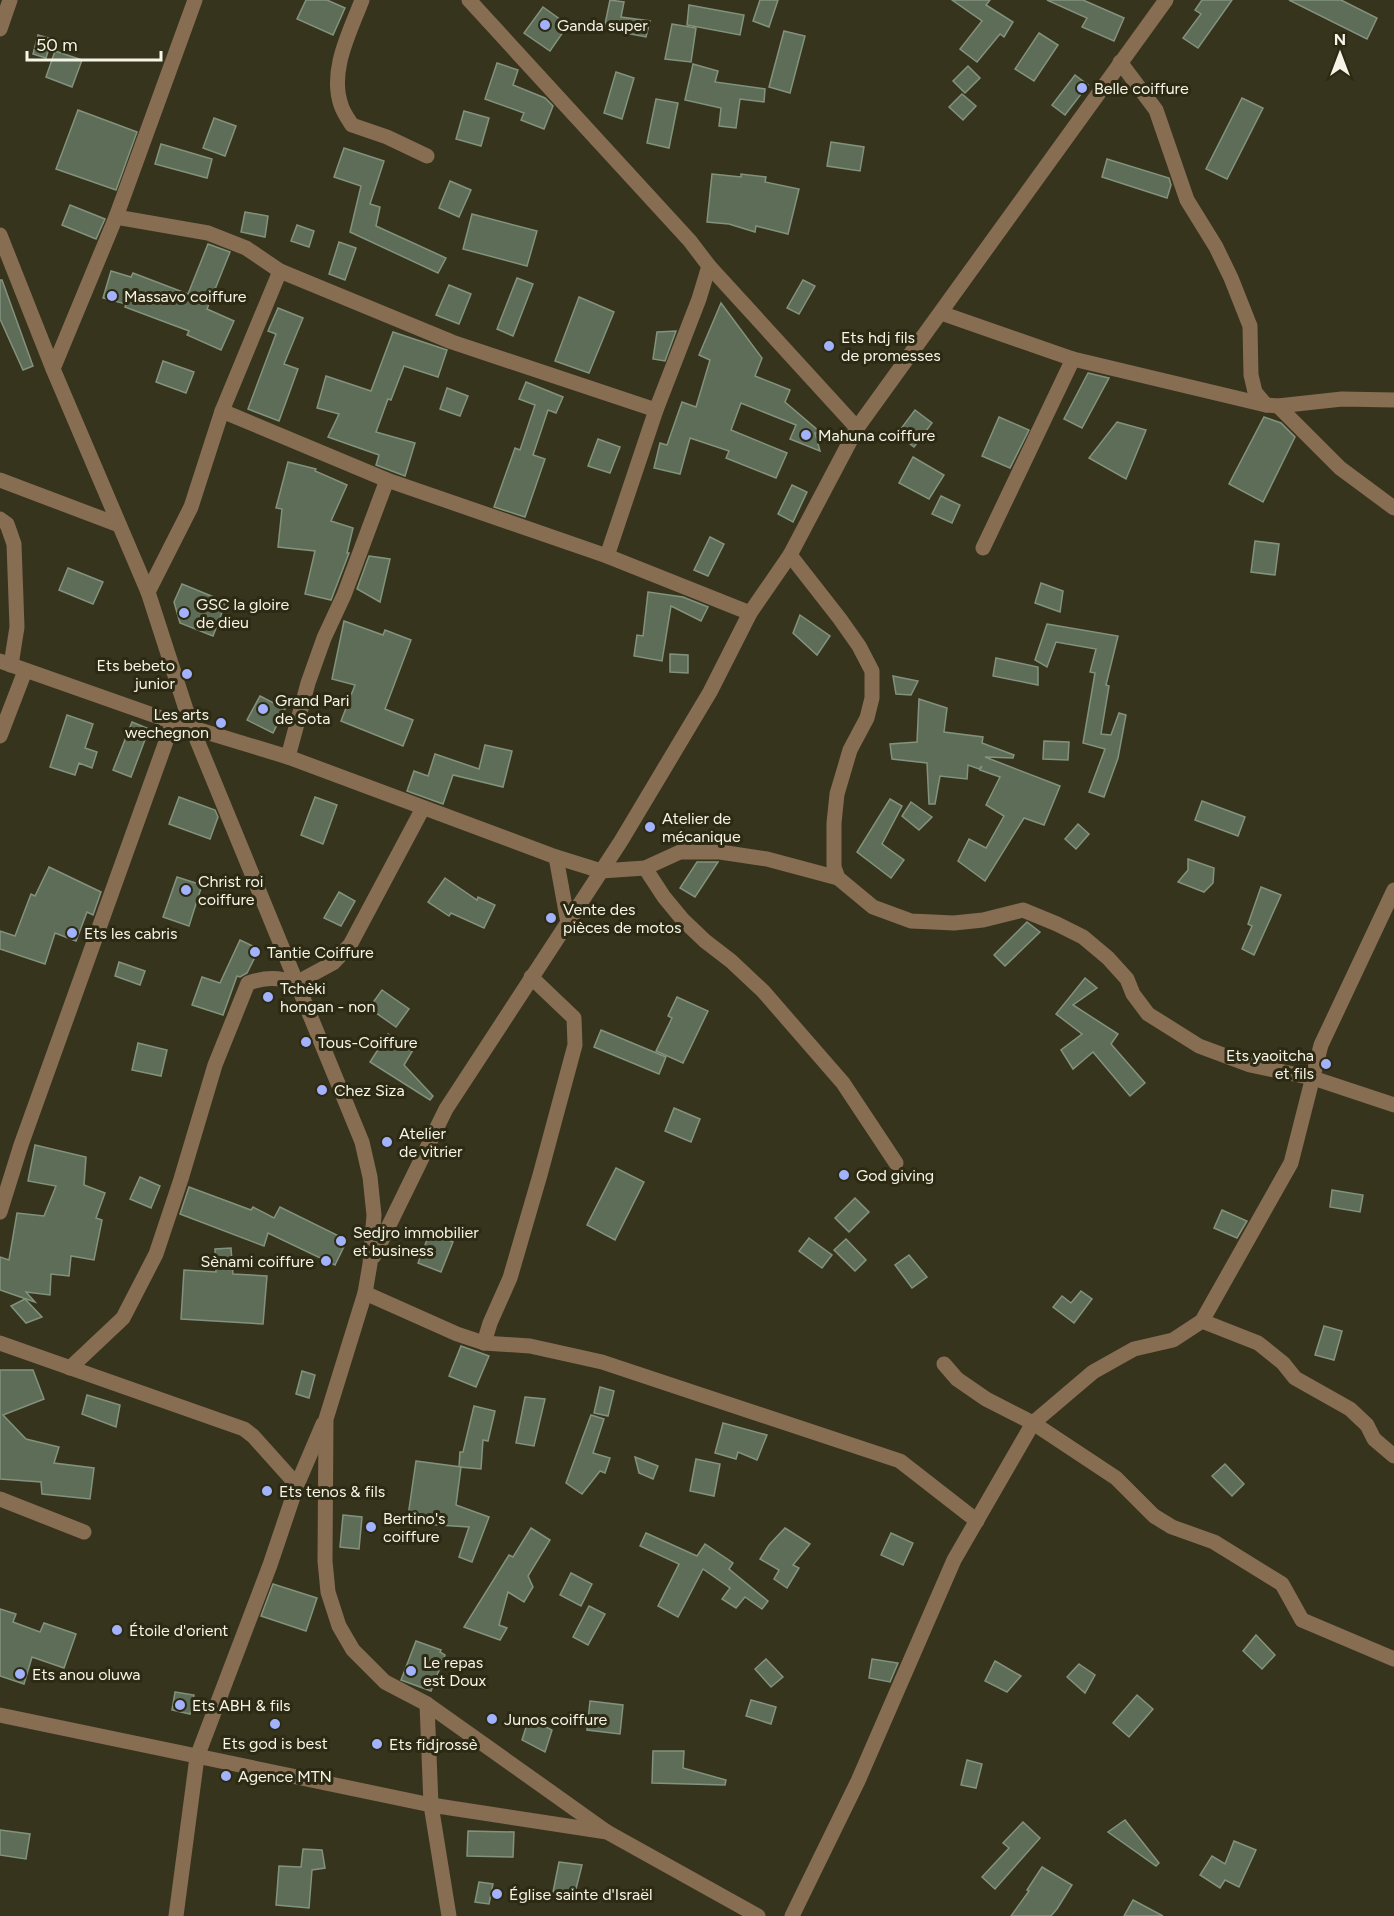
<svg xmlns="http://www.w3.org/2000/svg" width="1394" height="1916" viewBox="0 0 1394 1916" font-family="Figtree,sans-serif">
  <rect width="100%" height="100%" fill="#37341e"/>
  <g fill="#5e6d58" stroke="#83927c" stroke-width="1.5">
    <path d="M306 0H327L345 8 333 35 297 19Z"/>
    <path d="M610 0 624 2 621 17 650 21 646 37 604 29Z"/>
    <path d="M760 0H778L769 27 753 21Z"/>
    <path d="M952 0H990L986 5 1013 22 1004 37 1000 34 977 62 960 49 982 21Z"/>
    <path d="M1047 0H1083L1124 18 1114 41 1082 27 1087 18Z"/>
    <path d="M1202 0H1232L1198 48 1183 38 1201 14 1195 10Z"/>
    <path d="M1289 0H1341L1377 18 1367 39Z"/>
    <path d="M689 5 744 15 740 35 687 25Z"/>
    <path d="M543 7 568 25 550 51 524 33Z"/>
    <path d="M672 24 696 28 691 62 665 59Z"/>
    <path d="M784 31 805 36 790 93 769 87Z"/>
    <path d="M1039 33 1058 45 1034 81 1015 69Z"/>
    <path d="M38 35 52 39 46 58 33 54Z"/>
    <path d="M55 51 82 60 72 87 46 77Z"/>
    <path d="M497 63 518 70 513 85 545 98 553 106 544 129 521 120 524 113 485 99Z"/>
    <path d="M693 64 718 71 715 82 765 89 764 102 740 99 736 128 719 126 721 108 685 100Z"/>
    <path d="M968 66 980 78 965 93 953 81Z"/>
    <path d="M616 72 634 78 622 119 604 113Z"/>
    <path d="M1075 75 1088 85 1065 115 1052 105Z"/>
    <path d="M962 94 976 106 963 120 949 107Z"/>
    <path d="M1242 98 1263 108 1227 179 1206 169Z"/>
    <path d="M656 99 678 103 669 148 647 143Z"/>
    <path d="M78 110 137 132 116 190 56 169Z"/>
    <path d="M464 111 489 118 481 146 456 139Z"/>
    <path d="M214 118 236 126 225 156 203 148Z"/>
    <path d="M831 142 864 147 860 171 827 166Z"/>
    <path d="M161 144 212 159 207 178 155 164Z"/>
    <path d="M344 148 384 161 370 204 380 207 376 226 446 258 438 273 350 232 361 186 334 177Z"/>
    <path d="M1107 159 1169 178 1171 185 1167 198 1102 177Z"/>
    <path d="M712 174 741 177V174L766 177 765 182 799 189 788 234 756 226 755 232 729 224 707 222Z"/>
    <path d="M450 181 471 190 459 217 439 208Z"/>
    <path d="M70 205 105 219 96 239 62 225Z"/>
    <path d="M245 212 268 216 265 237 241 232Z"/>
    <path d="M472 214 537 231 527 266 463 249Z"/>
    <path d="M297 225 314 231 309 247 291 241Z"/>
    <path d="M339 242 356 248 345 280 329 274Z"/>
    <path d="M208 244 230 252 207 309 234 321 221 350 187 335 189 331 125 307 126 304 103 298 111 271 131 277 133 273 188 294Z"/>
    <path d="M517 278 533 284 513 336 497 329Z"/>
    <path d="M0 280H2L33 366 23 370 0 319Z"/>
    <path d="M803 280 815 286 799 314 787 308Z"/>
    <path d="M449 285 471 294 459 324 436 315Z"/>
    <path d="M579 297 614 312 589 373 555 361Z"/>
    <path d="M721 303 762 358 755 376 790 390 785 402 820 432 819 434 815 433 820 451 790 439 796 425 741 403 731 430 787 453 776 478 726 458 729 451 690 438 680 474 654 468 660 443 667 445 682 402 696 407 710 360 699 355Z"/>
    <path d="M278 308 303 318 284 364 298 369 279 421 248 409 276 334 268 331Z"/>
    <path d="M676 331 665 361 653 359 657 332Z"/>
    <path d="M393 332 447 350 438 377 404 366 391 400 388 399 376 432 415 443 405 476 376 465 379 455 328 437 339 414 317 408 326 376 371 391Z"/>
    <path d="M163 361 194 372 186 393 156 382Z"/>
    <path d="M1088 373 1109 378 1082 428 1064 419Z"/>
    <path d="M526 382 563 397 556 413 548 410 533 455 545 459 525 517 494 507 515 448 520 450 535 405 519 399Z"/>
    <path d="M447 388 468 396 460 416 440 409Z"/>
    <path d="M915 410 932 423 914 447 897 434Z"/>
    <path d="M999 417 1029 430 1010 468 982 456Z"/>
    <path d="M1264 417 1281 423 1295 437 1263 502 1229 484Z"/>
    <path d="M1117 422 1146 430 1126 479 1089 458Z"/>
    <path d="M598 439 620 447 610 473 588 466Z"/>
    <path d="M913 457 944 475 929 499 899 483Z"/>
    <path d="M288 462 316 469 315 471 347 485 331 521 353 528 347 553H349L331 600 305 594 315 551 278 547 282 509 276 508Z"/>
    <path d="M792 485 807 492 793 522 778 514Z"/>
    <path d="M941 496 960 505 952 523 932 514Z"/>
    <path d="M710 537 724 544 708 576 694 570Z"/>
    <path d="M1255 541 1279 544 1275 575 1251 572Z"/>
    <path d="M369 556 390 559 380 602 357 589Z"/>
    <path d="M68 568 103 582 93 604 59 590Z"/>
    <path d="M1041 583 1063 591 1060 612 1035 603Z"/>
    <path d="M182 584 226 602 213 636 180 623 174 602Z"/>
    <path d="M648 592 683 597 708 607 701 621 671 606 662 661 634 656 637 635 643 636Z"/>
    <path d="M800 615 830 636 817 655 793 633Z"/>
    <path d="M344 621 383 635 385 630 411 640 385 709 413 720 403 746 341 721 355 685 332 679Z"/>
    <path d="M1047 624 1118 636 1106 685 1109 686 1101 734 1111 735 1119 713 1126 715 1118 758 1104 797 1089 792 1105 749 1083 743 1095 673 1090 672 1096 649 1056 642 1047 667 1035 660Z"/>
    <path d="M670 654 688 655V673L670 672Z"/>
    <path d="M996 658 1038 667V685L993 676Z"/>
    <path d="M893 676 918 681 911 695 896 694Z"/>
    <path d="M260 696 285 709 273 733 247 720Z"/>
    <path d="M919 699 947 708 944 732 983 737 982 743 1014 755 1013 758 985 757 1060 786 1044 825 1024 818 985 881 958 861 969 839 986 848 1004 816 986 805 1000 777 980 770 982 766 979 769 968 765 967 779 940 776 935 804H929L927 763 892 759 890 744 917 742Z"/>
    <path d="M67 715 93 724 85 748 97 752 92 768 79 763 75 775 50 767Z"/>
    <path d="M132 722 149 729 131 777 113 770Z"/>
    <path d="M1044 741 1069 742 1068 760 1043 759Z"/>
    <path d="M485 745 512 751 503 787 453 775 443 804 407 791 414 771 428 776 435 754 479 769Z"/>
    <path d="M179 797 215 810 218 817 210 839 169 824Z"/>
    <path d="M315 797 337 805 323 844 301 835Z"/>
    <path d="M890 799 902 806 882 844 904 860 891 878 857 852Z"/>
    <path d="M1202 801 1245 817 1238 836 1195 820Z"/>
    <path d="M911 802 932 817 919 830 902 816Z"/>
    <path d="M1078 824 1089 834 1076 849 1065 839Z"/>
    <path d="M1188 859 1214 868 1213 883 1204 892 1178 882 1188 870Z"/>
    <path d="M697 862H718L695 897 680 888Z"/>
    <path d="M49 867 101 892 93 915 87 912 76 941 55 933 45 964 0 949V931L15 936 31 894 35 896Z"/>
    <path d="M177 877 202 885 189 926 163 917Z"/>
    <path d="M445 878 477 900 478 897 495 905 484 928 451 913 449 916 428 902Z"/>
    <path d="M1261 887 1281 895 1254 955 1242 949 1252 926 1248 924Z"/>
    <path d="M339 892 355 901 341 926 324 918Z"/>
    <path d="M1027 922 1040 932 1005 966 994 955Z"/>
    <path d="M240 940 259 949 247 973 240 977 237 976 223 1015 192 1005 202 977 220 983Z"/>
    <path d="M119 962 145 971 140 985 115 976Z"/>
    <path d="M1085 978 1097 988 1073 1005 1118 1034 1111 1044 1145 1083 1130 1096 1093 1052 1073 1069 1061 1050 1082 1034 1056 1014Z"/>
    <path d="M382 990 409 1009 396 1027 369 1008Z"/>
    <path d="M677 997 708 1011 683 1063 656 1051 672 1018 668 1016Z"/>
    <path d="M601 1030 666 1057 659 1074 594 1047Z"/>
    <path d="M388 1034 413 1050 404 1065 433 1096 430 1100 370 1062Z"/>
    <path d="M138 1043 167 1050 161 1076 132 1070Z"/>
    <path d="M674 1108 700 1119 691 1142 665 1131Z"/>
    <path d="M35 1145 86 1157 84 1185 105 1193 96 1218 102 1220 94 1260 71 1256 69 1276 51 1274 50 1295 26 1292 35 1302 0 1290V1257L9 1260 17 1213 44 1216 56 1186 28 1181Z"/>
    <path d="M616 1168 644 1182 615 1240 587 1225Z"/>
    <path d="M140 1177 160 1186 151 1208 130 1199Z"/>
    <path d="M189 1187 251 1210 253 1207 274 1218 280 1207 347 1240 335 1265 268 1233 264 1246 180 1214Z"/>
    <path d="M1332 1190 1363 1195 1360 1212 1330 1207Z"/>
    <path d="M855 1198 869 1212 849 1232 835 1218Z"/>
    <path d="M1222 1210 1247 1221 1237 1238 1214 1228Z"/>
    <path d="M430 1232 453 1242 441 1272 418 1263Z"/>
    <path d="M809 1238 832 1255 822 1268 799 1251Z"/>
    <path d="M846 1239 866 1260 855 1271 834 1250Z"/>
    <path d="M231 1248 233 1274 267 1276 263 1324 181 1319 184 1270 216 1272 215 1249Z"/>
    <path d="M909 1255 927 1277 912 1288 895 1265Z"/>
    <path d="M1081 1291 1092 1299 1074 1323 1053 1307 1062 1296 1071 1303Z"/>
    <path d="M25 1299 42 1317 26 1323 11 1306Z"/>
    <path d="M1324 1326 1342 1331 1334 1360 1315 1355Z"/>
    <path d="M461 1346 489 1356 476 1387 449 1376Z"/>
    <path d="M0 1370H33L44 1399 3 1415 26 1439 59 1447 54 1463 94 1468 90 1499 42 1494 41 1482 0 1479Z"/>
    <path d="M302 1371 315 1375 309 1398 296 1394Z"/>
    <path d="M600 1387 614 1391 608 1416 594 1413Z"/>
    <path d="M87 1395 120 1405 116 1427 82 1414Z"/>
    <path d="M525 1397 545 1399 534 1446 516 1443Z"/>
    <path d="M474 1406 495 1411 488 1441 483 1440 481 1469 459 1467 460 1452H463Z"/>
    <path d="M591 1415 604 1419 593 1453 610 1458 605 1473 600 1471 582 1494 566 1483Z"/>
    <path d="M723 1423 767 1435 757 1460 738 1452 736 1459 715 1453Z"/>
    <path d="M635 1457 658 1466 653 1479 639 1473Z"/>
    <path d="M696 1459 720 1464 714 1496 690 1491Z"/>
    <path d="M416 1461 461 1467 456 1505 489 1517 472 1562 459 1557 469 1527 407 1523Z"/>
    <path d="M1225 1464 1244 1484 1232 1496 1212 1476Z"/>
    <path d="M343 1515 362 1517 359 1549 340 1547Z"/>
    <path d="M531 1528 550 1540 528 1576 533 1587 524 1602 508 1592 499 1625 507 1628 500 1640 464 1627 509 1555 513 1557Z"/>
    <path d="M785 1528 810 1544 793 1565 799 1568 787 1588 774 1579 779 1570 760 1559 769 1545Z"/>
    <path d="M646 1533 697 1556 705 1544 733 1563 729 1569 768 1601 762 1609 745 1597 736 1608 722 1599 730 1588 703 1569 678 1617 658 1606 679 1564 640 1546Z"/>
    <path d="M891 1533 913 1543 903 1565 881 1555Z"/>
    <path d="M571 1573 592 1584 581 1606 560 1595Z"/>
    <path d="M273 1584 317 1598 306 1631 261 1616Z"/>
    <path d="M589 1606 605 1614 588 1645 573 1637Z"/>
    <path d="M0 1609 16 1614 13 1622 40 1632 44 1623 76 1634 64 1668 32 1657 24 1684 0 1676Z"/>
    <path d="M1256 1635 1275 1655 1262 1669 1243 1651Z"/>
    <path d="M416 1641 441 1650 440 1652 445 1655 431 1691 401 1680Z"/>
    <path d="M766 1659 783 1677 771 1687 755 1669Z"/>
    <path d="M872 1659 898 1663 890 1682 869 1678Z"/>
    <path d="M995 1661 1021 1676 1007 1692 985 1681Z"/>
    <path d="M1079 1664 1095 1675 1085 1693 1067 1677Z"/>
    <path d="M175 1692 194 1695 190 1714 172 1710Z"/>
    <path d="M1137 1695 1153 1709 1129 1737 1113 1723Z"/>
    <path d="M751 1700 776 1707 771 1724 746 1716Z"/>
    <path d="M590 1701 623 1705 620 1734 587 1730Z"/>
    <path d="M529 1718 552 1730 545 1752 522 1740Z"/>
    <path d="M653 1751H684L683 1768 726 1780 725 1785 652 1783Z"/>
    <path d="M967 1760 982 1764 976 1788 961 1785Z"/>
    <path d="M1125 1820 1159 1863 1156 1866 1108 1832Z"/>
    <path d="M1023 1822 1040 1838 995 1889 982 1877 1009 1848 1003 1843Z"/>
    <path d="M0 1830 30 1834 26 1859 0 1855Z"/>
    <path d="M468 1831 514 1832 513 1857 467 1856Z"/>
    <path d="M1234 1841 1256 1850 1239 1887 1225 1880 1220 1888 1200 1875 1212 1856 1225 1864Z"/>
    <path d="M303 1849 322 1850 325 1868 312 1870 309 1908 276 1905 279 1866 301 1867Z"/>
    <path d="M559 1862 582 1865 574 1897 553 1892Z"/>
    <path d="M1042 1867 1072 1885 1057 1909 1051 1916H1011L1029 1891 1027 1890Z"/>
    <path d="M479 1882 493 1884 489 1904 475 1902Z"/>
    <path d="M1133 1900 1163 1916H1124Z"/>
  </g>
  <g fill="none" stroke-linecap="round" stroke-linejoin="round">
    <g stroke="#876d52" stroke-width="15">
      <path d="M362 0C350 32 329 70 341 105 343 112 348 119 352 125L387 137 427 156"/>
      <path d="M469 0 690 241 709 266 857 428"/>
      <path d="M0 29 10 0"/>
      <path d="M1120 62 1156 110 1187 200 1216 247 1231 278 1250 326 1251 375 1255 392 1266 405"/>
      <path d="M116 217 208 233 246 248 280 271 452 342 656 410"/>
      <path d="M0 235 53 369 148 592 192 728 362 1142 370 1177 374 1215 370 1264 365 1293 326 1419 325 1561 328 1592 339 1626 353 1650 385 1682 427 1704 607 1832"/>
      <path d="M941 313 1073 359 1266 405 1278 406 1342 399 1394 400"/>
      <path d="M53 369 116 217 195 0"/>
      <path d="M1278 406 1340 468 1394 508"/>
      <path d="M222 411 280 271"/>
      <path d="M0 480 119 525"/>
      <path d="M387 480 344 595 324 638 308 683 288 757 556 857 601 871 645 868 680 852H720L767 859 838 878"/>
      <path d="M0 519 7 524 14 544 17 627 11 665"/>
      <path d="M983 548 1073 359"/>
      <path d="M790 555 840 619 859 646 872 671V698L867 718 850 750 837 794 834 823V867L838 878 873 907 911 921 954 923 983 920 1023 910 1057 924 1083 937 1108 958 1127 979 1133 994 1148 1014 1199 1046 1250 1065 1313 1078 1394 1105"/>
      <path d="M607 556 656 410 699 299 709 266"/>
      <path d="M148 592 191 507 222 411 387 480 607 556 750 613"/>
      <path d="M0 661 173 722 288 757"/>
      <path d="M0 736 25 671"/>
      <path d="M556 857 568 923"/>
      <path d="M645 868 664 897 683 920 705 941 731 961 763 991 843 1083 896 1163"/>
      <path d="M0 1212 21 1145 173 722"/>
      <path d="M374 1256 446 1109 621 841 710 692 750 613 790 555 857 428 1166 0"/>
      <path d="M365 1293 457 1334 484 1343 530 1346 602 1362 900 1461 977 1521"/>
      <path d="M1202 1321 1258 1343 1283 1363 1295 1378 1350 1409 1367 1425 1374 1439 1394 1456"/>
      <path d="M0 1343 244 1429 253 1436 297 1485"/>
      <path d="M484 1343 490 1323 510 1278 540 1175 575 1045 574 1018 531 977"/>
      <path d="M944 1364 957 1379 986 1399 1033 1423 1116 1478 1154 1516 1172 1527 1214 1542 1282 1584 1302 1620 1394 1659"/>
      <path d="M70 1368 123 1318 156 1254 181 1179 215 1065 248 983C266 977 278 977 296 983L333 963 350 945 423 808"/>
      <path d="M0 1499 84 1532"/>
      <path d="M427 1704 431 1805 449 1916"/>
      <path d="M0 1715 431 1805 607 1832 758 1916"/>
      <path d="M176 1916 197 1757 270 1565 297 1485 323 1424"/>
      <path d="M792 1916 858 1781 954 1560 1033 1423 1093 1372 1134 1349 1173 1340 1202 1321 1291 1163 1321 1045 1394 890"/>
    </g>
  </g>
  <g fill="#a3b2fd" stroke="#2d2a14" stroke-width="2">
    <circle cx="545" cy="25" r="6"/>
    <circle cx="1082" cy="88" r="6"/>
    <circle cx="112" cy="296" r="6"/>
    <circle cx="829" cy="346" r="6"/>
    <circle cx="806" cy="435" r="6"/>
    <circle cx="184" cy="613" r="6"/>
    <circle cx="187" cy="674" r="6"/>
    <circle cx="263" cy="709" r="6"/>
    <circle cx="221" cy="723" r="6"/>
    <circle cx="650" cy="827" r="6"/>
    <circle cx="186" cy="890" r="6"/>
    <circle cx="551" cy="918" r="6"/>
    <circle cx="72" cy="933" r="6"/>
    <circle cx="255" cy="952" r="6"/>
    <circle cx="268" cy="997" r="6"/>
    <circle cx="306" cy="1042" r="6"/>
    <circle cx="1326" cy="1064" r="6"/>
    <circle cx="322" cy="1090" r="6"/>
    <circle cx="387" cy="1142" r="6"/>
    <circle cx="844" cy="1175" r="6"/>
    <circle cx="341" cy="1241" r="6"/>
    <circle cx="326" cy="1261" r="6"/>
    <circle cx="267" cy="1491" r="6"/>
    <circle cx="371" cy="1527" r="6"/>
    <circle cx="117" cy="1630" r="6"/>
    <circle cx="411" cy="1671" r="6"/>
    <circle cx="20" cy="1674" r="6"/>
    <circle cx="180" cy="1705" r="6"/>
    <circle cx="492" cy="1719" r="6"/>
    <circle cx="275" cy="1724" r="6"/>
    <circle cx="377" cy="1744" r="6"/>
    <circle cx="226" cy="1776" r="6"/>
    <circle cx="497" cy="1894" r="6"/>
  </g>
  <g text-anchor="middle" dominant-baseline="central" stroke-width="6" stroke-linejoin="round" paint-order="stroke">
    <g font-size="16" fill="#f6f4e7" stroke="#2d2a14" text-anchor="start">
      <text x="557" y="25">Ganda super</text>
      <text x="1094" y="88">Belle coiffure</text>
      <text x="124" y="296">Massavo coiffure</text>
      <text x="841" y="337">Ets hdj fils<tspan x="841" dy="18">de promesses</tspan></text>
      <text x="818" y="435">Mahuna coiffure</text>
      <text x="196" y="604">GSC la gloire<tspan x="196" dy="18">de dieu</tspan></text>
      <text x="175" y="665" text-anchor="end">Ets bebeto<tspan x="175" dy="18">junior</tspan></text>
      <text x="275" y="700">Grand Pari<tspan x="275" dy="18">de Sota</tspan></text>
      <text x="209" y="714" text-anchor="end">Les arts<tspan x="209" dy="18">wechegnon</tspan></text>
      <text x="662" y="818">Atelier de<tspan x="662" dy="18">mécanique</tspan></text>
      <text x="198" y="881">Christ roi<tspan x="198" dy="18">coiffure</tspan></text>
      <text x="563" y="909">Vente des<tspan x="563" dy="18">pièces de motos</tspan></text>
      <text x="84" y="933">Ets les cabris</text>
      <text x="267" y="952">Tantie Coiffure</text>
      <text x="280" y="988">Tchèki<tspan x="280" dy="18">hongan - non</tspan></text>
      <text x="318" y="1042">Tous-Coiffure</text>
      <text x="1314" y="1055" text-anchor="end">Ets yaoitcha<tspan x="1314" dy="18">et fils</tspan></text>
      <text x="334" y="1090">Chez Siza</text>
      <text x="399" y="1133">Atelier<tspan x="399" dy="18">de vitrier</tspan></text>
      <text x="856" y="1175">God giving</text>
      <text x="353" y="1232">Sedjro immobilier<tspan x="353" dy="18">et business</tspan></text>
      <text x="314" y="1261" text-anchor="end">Sènami coiffure</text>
      <text x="279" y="1491">Ets tenos &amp; fils</text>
      <text x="383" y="1518">Bertino's<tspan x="383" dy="18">coiffure</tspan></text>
      <text x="129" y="1630">Étoile d'orient</text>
      <text x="423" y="1662">Le repas<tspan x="423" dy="18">est Doux</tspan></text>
      <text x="32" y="1674">Ets anou oluwa</text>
      <text x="192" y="1705">Ets ABH &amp; fils</text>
      <text x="504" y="1719">Junos coiffure</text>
      <text x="275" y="1743" text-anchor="middle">Ets god is best</text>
      <text x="389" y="1744">Ets fidjrossè</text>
      <text x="238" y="1776">Agence MTN</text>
      <text x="509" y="1894">Église sainte d'Israël</text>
    </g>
  </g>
  <g transform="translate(1340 54)" stroke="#2d2a14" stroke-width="4.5" paint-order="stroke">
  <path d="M0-4.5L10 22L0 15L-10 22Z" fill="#f6f4e7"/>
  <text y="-9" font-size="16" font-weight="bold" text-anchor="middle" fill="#f6f4e7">N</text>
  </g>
  <path d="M27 51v9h134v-9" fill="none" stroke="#f6f4e7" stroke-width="3"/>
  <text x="36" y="51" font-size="18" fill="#f6f4e7" stroke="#2d2a14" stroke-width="4.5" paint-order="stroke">50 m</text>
</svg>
